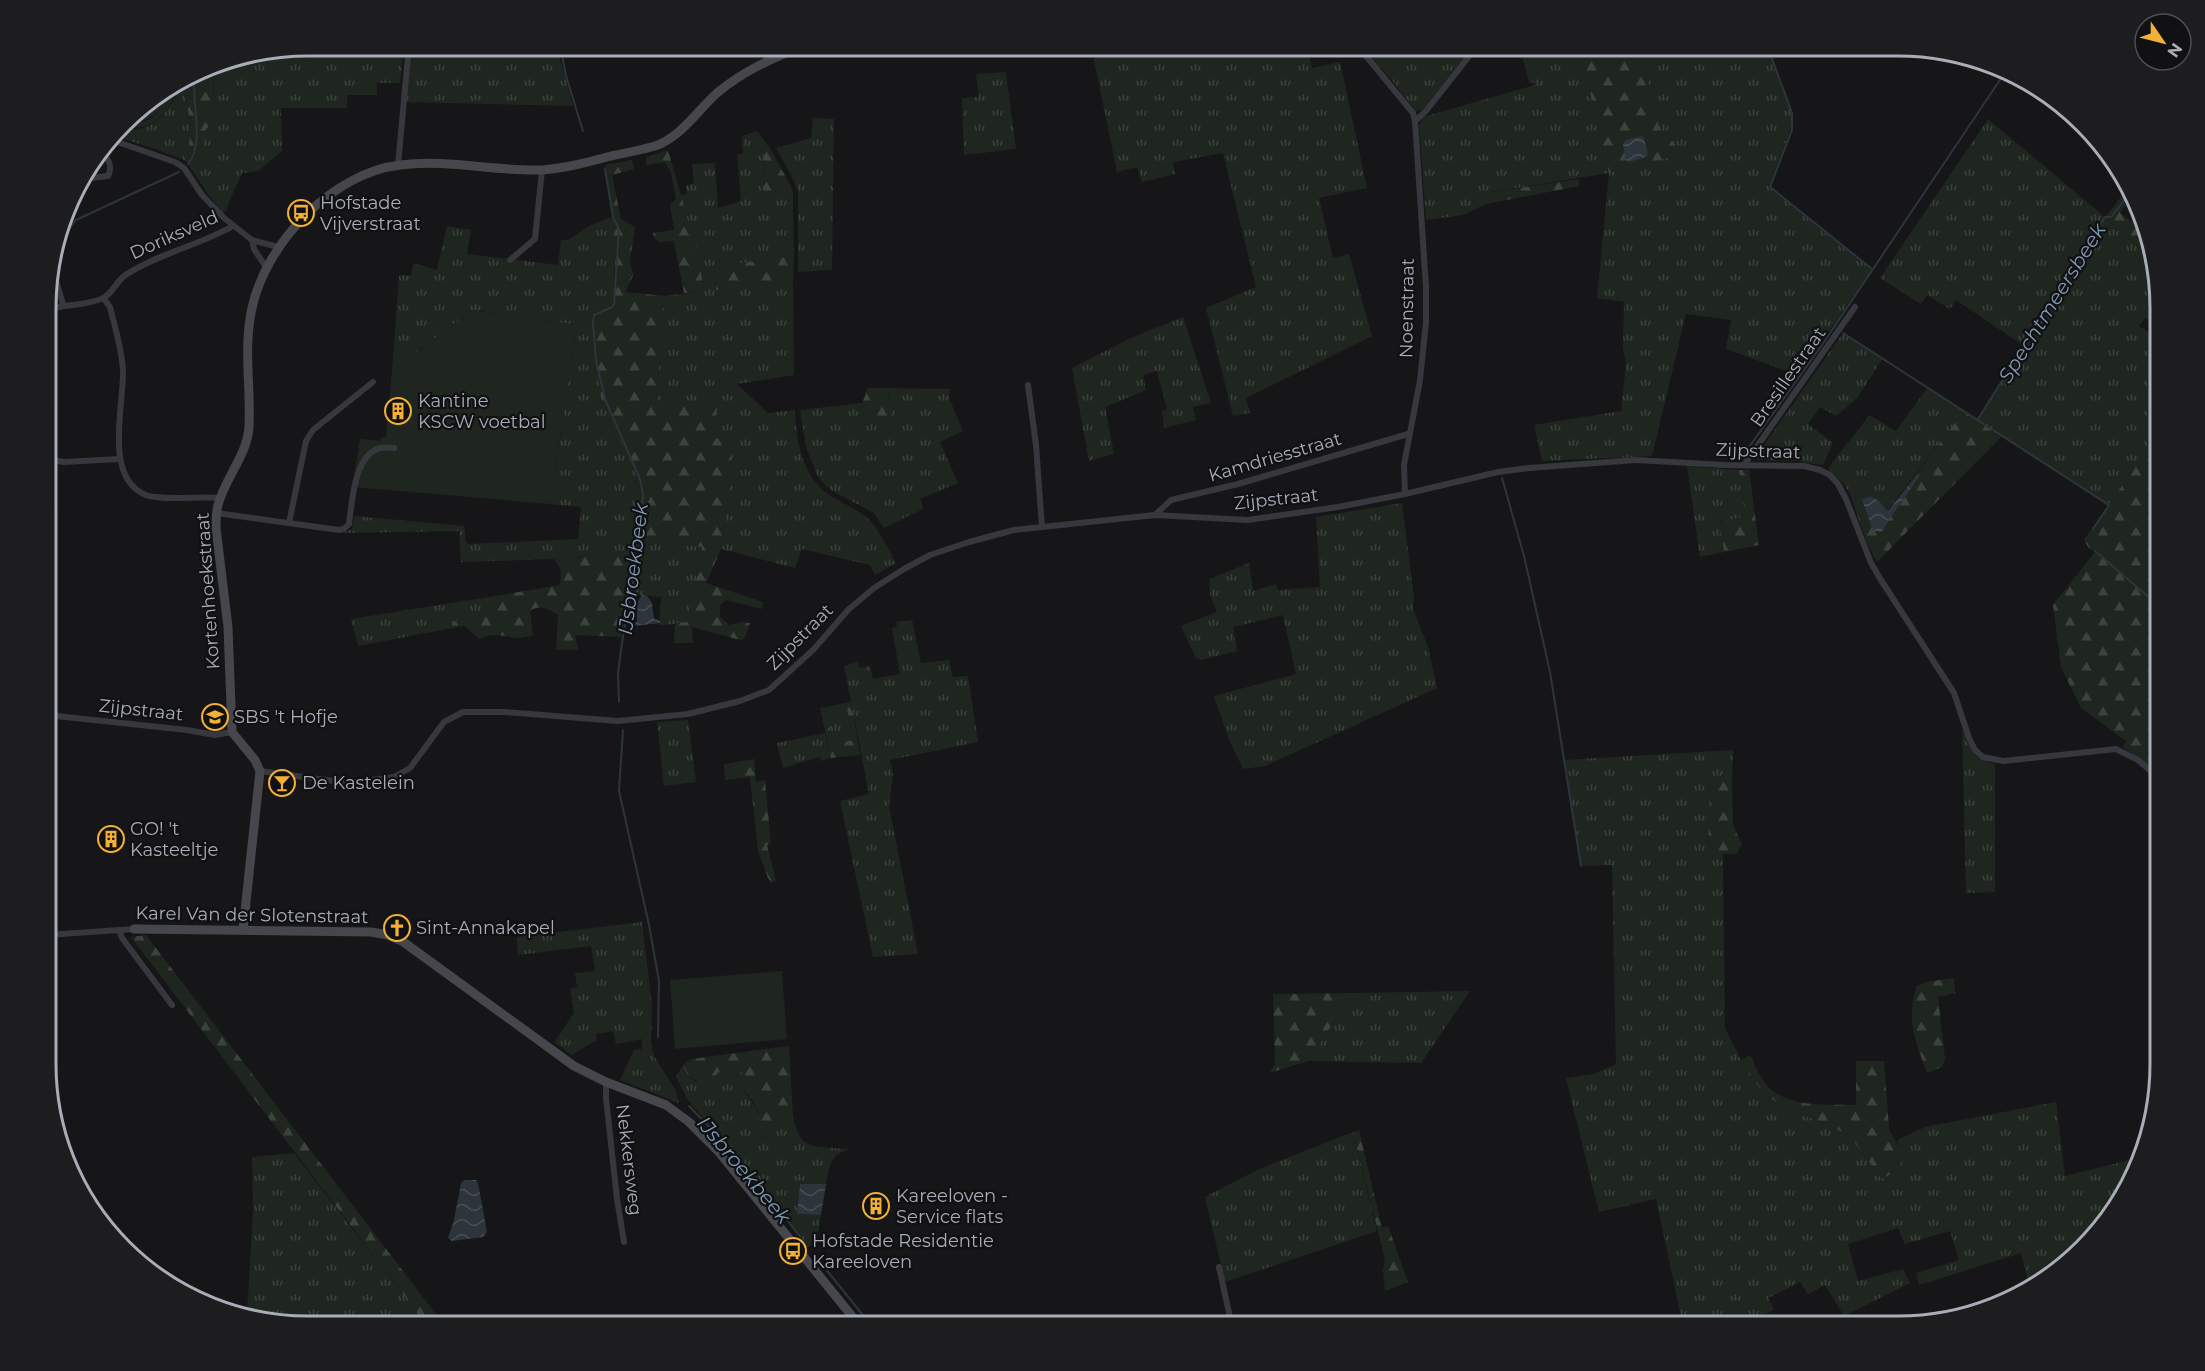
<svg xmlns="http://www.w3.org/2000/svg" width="2205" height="1371" viewBox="0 0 2205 1371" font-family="Montserrat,sans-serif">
  <defs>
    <pattern id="grass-tufts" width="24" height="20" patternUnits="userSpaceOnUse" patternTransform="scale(1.5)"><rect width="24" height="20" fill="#1e261f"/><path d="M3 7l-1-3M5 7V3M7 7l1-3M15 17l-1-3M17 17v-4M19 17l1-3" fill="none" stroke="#3c433d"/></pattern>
    <pattern id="forest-firs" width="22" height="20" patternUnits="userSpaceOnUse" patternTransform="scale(1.5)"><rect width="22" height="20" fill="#1e261f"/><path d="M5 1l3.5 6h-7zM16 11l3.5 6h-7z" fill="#3c433d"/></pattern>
    <pattern id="water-waves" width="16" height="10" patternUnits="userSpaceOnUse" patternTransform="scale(1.5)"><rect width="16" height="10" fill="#2c353c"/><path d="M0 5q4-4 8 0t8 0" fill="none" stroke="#485056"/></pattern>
  </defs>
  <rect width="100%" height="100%" fill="#161618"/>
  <g fill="url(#grass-tufts)">
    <path d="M308 45H404L400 83H377V95H347V108H281L282 151 258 171 242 173 224 214 210 197 186 161 156 149 114 136 122 126C154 139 172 105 183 81 188 109 194 133 186 161L206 129 214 96 213 64Z"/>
    <path d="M410 45H556L573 106 406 102Z"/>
    <path d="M1091 45H1307L1312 68 1340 62 1367 188 1319 198 1333 258 1349 254 1372 336 1246 398 1250 413 1233 416 1206 308 1256 287 1223 153 1173 162 1175 174 1142 182 1137 167 1117 172Z"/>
    <path d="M1360 45H1475L1424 109 1416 111 1391 79Z"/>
    <path d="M1515 45H1579L1609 173 1663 143 1642 58 1679 45H1766L1792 115 1791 128 1769 187 1872 270 1798 375 1726 349 1731 320 1686 314 1652 456 1542 461 1534 425 1621 411 1626 364 1623 347 1624 302 1597 298 1609 173 1485 193 1486 204 1463 215 1426 220 1419 125 1423 117 1535 85 1534 82 1530 84 1522 56Z"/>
    <path d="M1006 72 1016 149 964 155 962 98 979 97 976 74Z"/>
    <path d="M174 85C164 107 152 126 126 121L134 110Z"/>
    <path d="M813 118 834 119 832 270 798 272V191L794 181 776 148 811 138Z"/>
    <path d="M1988 119 2105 217 2150 258 2159 291V328L2145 318 2139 326 2159 339V433L2108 506 1977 420 2024 346 1956 300 1950 309 1927 295 1921 304 1880 278Z"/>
    <path d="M757 131 769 147 764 149 763 193 791 186 793 193 794 256 714 267 716 289 793 281 794 375 737 384 768 413 795 410C796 443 803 479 832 497 844 504 858 509 868 519 880 530 888 549 896 563L875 575 870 565 802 549 795 568 721 549 734 441 714 438 656 404 665 296 704 291 699 259 680 195 687 194 686 185 694 184 692 164 715 163 718 208 741 201 737 155 743 153 742 136Z"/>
    <path d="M613 216 615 241 614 304 636 476 642 497 640 539 702 547 688 623 659 625 661 597 630 594 636 561 608 554 554 559 461 562 459 531 344 533 352 529 354 516 464 526 466 542 469 544 578 539 581 507 550 504 577 325 472 310 392 371 399 275 411 276 413 263 437 270 447 226 471 230 467 254 558 265 561 240H568L591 225Z"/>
    <path d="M1183 317 1211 403 1193 407 1196 420 1164 428 1162 411 1167 409 1157 371 1143 375 1146 390 1105 407 1114 454 1089 461 1072 368 1131 338Z"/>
    <path d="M1843 333 1883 358 1857 398 1836 416 1820 407 1808 424 1833 443 1823 465 1795 461 1758 460 1757 455Z"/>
    <path d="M1928 387 1964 411 1886 512 1859 494H1850L1844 484 1828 469C1841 450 1856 434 1869 415L1896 431Z"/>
    <path d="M888 388 950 389 949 398 963 431 940 442 958 483 920 499 923 509 884 528 874 513 829 489 818 477 806 447 800 410 862 403 858 414 876 420 890 417Z"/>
    <path d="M1687 466 1739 470 1745 517 1720 522 1724 552 1700 557Z"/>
    <path d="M1402 503 1414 598 1413 609 1428 647 1437 688 1265 766 1243 769 1228 737 1214 696 1296 674 1283 615 1233 627 1237 651 1201 660 1196 658 1181 626 1217 612 1210 595 1209 579 1249 563 1253 591 1276 584 1278 590 1320 587 1316 517Z"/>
    <path d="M489 597 492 613 452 622V628L358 646 351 619Z"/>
    <path d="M912 620 921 663 949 660 953 677 968 676 978 742 890 760 893 774 889 806 918 954 873 957 840 801 869 794 844 666 858 662 860 668 870 666 873 679 900 674 892 628 897 627 896 622Z"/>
    <path d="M846 703 853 740 834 744 825 707Z"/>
    <path d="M688 720 696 782 664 786 657 722Z"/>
    <path d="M1962 731H1964C1968 749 1977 759 1995 764V892L1966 893Z"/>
    <path d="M825 733 831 758 821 761 820 757 783 768 777 743Z"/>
    <path d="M1733 750 1732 779H1710L1708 854 1723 853 1725 1028 1741 1060 1759 1087 1777 1103 1849 1135 1882 1179 1900 1149 1897 1140 1925 1127 2056 1102 2065 1176 2142 1157 2116 1209 2030 1289 2021 1253 1919 1285 1916 1273 1959 1260 1950 1231 1905 1244 1898 1228 1848 1244 1858 1281 1903 1269 1910 1283 1844 1316 1825 1285 1808 1294 1800 1282 1768 1298 1774 1310 1741 1326H1683L1656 1199 1599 1212 1566 1078 1593 1074 1616 1064 1612 865 1581 866 1564 760Z"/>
    <path d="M642 922 652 1005 651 1042 654 1056 676 1091 679 1103 620 1080 634 1050 642 1049V1039L616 1044 613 1031 596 1034 597 1041 591 1043 572 1055 554 1042 574 1013 570 989 577 987 575 973 595 971 591 946 518 955 517 937Z"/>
    <path d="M1470 991 1421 1063 1309 1061 1352 993Z"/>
    <path d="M727 1064 743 1073 739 1087C757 1103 759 1115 765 1138L775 1139V1121L793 1115C799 1155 819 1144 850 1150 831 1152 829 1167 826 1184H800L797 1214 821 1215 817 1241 808 1247 688 1100 676 1077 683 1065 685 1073 696 1082Z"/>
    <path d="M1353 1132 1377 1231 1225 1282 1205 1197 1257 1170Z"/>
    <path d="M294 1153 427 1326H307V1322L292 1324 255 1319 254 1313H247L253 1213 252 1157Z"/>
  </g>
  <g fill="url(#forest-firs)">
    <path d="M1579 45H1679L1642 58 1663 143 1673 141 1680 155 1609 173Z"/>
    <path d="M213 64 214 121 206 129 202 157 186 161C194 133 188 109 183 81L207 65Z"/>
    <path d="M769 147 791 186 763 193 764 148Z"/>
    <path d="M668 150 699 259 704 291 684 293 674 241 659 242 654 238 653 233 674 230 670 204 676 199 671 173 665 162 646 165V157Z"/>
    <path d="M632 160 634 169 612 175 621 219 635 227 630 261 633 275 626 292 665 296 656 404 717 408 714 438 734 441 721 549 706 583 763 602 762 609 726 600 720 605V617L729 625 742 622 750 623 745 638 740 640 692 627 693 643H674L675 623 688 622 702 547 640 539 642 497 636 476 601 398 594 356 597 313 614 304C617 257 613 212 605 165Z"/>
    <path d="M1579 179V186L1486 204 1485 193Z"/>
    <path d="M2128 188 2132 198 2120 213 2141 228 2150 258 2105 217Z"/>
    <path d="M794 256 793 281 716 290 714 267Z"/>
    <path d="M868 388H888L890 418 876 420 858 414Z"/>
    <path d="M1964 411 2001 437 1877 562 1867 543 1850 494C1867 493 1875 501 1887 512Z"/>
    <path d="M2159 433V774L2123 747 2126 741 2081 708 2061 667 2053 605 2095 552 2088 547 2084 540 2088 534Z"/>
    <path d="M1739 470H1749L1759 545 1724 552 1720 522 1745 516Z"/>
    <path d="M608 554 637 561 621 637 575 635 578 650H556L558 615C548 609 540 604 530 611L533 635C511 644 503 628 479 639L464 626 452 628V622L492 613 489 597 560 585 561 570 554 559Z"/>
    <path d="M851 702 860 755 831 758 820 708 825 707 834 744 853 740 846 703Z"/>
    <path d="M754 759 756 782 765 780 771 844 767 845 776 881 770 883 758 851 750 777 725 780 724 764Z"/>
    <path d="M1710 779H1732L1733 825 1742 845 1736 854H1708Z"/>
    <path d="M146 935 445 1326H427L131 937Z"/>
    <path d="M1954 978 1955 993 1938 997 1945 1059 1942 1067 1927 1073C1916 1043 1905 1018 1917 986L1926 982Z"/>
    <path d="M1352 993 1309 1061 1269 1073 1275 1065 1273 994Z"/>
    <path d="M789 1046 793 1115 775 1121V1139L771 1143C759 1134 761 1114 753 1101 750 1096 744 1091 739 1087L742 1072 727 1064 707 1084C695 1082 686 1077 683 1065L691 1059Z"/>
    <path d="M1750 1055C1756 1067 1762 1083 1773 1091 1796 1108 1829 1104 1856 1105V1061H1884L1889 1129 1900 1149 1902 1163 1896 1171 1882 1179 1849 1135 1777 1103 1759 1087 1741 1060Z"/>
    <path d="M1359 1130 1382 1228 1388 1226 1408 1282 1385 1291 1383 1270 1385 1259 1353 1132Z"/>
  </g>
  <g fill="#1e261f">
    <path d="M182 81C171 105 155 137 123 125L126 121C166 129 161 92 182 81Z"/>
    <path d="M472 310 577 325 550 504 352 487 360 439 380 441 381 437H386L392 371Z"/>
    <path d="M782 971 787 1039 675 1049 670 980Z"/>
  </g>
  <g fill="url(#water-waves)">
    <path d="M1642 136 1644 138 1648 155 1646 157 1629 162 1625 158 1623 144 1626 140Z"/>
    <path d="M1921 474 1890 518 1883 531 1878 532 1873 530 1862 500 1870 496 1879 501 1886 510H1889L1917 475Z"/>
    <path d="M642 595 647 596 652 603 654 619 660 621V623L633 626V624L637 622V603Z"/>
    <path d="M464 1180H476L478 1183 487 1232 483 1237 452 1241 448 1238 454 1220 461 1183Z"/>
    <path d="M800 1184H826L821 1215 797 1214Z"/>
  </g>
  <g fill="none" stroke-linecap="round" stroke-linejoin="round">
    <g stroke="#2c353c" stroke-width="2">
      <path d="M560 45 566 76 583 131"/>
      <path d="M1767 45 1792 113V130L1770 187 1872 269"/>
      <path d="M188 164C206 142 190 101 195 73"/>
      <path d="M605 169 613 217 619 229 614 304 612 307 594 315 593 323 596 361 605 399 640 479 643 495 641 539 623 636 618 673 619 702"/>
      <path d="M55 248 76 220 179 172"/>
      <path d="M1843 333 2109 505 2093 529"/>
      <path d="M1978 419 2105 217H2111L2130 193"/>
      <path d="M1739 461 1822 345 2006 71"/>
      <path d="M1502 478 1524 556 1550 672 1581 866"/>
      <path d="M2095 551 2159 606"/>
      <path d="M623 730 619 791 649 925 659 981 658 1037"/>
      <path d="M689 1106 732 1151 798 1234"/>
      <path d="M825 1268 870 1324"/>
    </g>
    <g stroke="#37383d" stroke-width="6">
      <path d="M1357 45 1413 113 1415 121 1426 287V322L1420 380 1404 465 1405 494"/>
      <path d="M1415 121 1426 111 1478 45"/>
      <path d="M112 140 175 162 184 168 202 195 224 218 252 240 254 249 266 267"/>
      <path d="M398 165 409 45"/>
      <path d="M82 179 108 176C113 167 108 158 102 152"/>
      <path d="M68 205 69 216"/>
      <path d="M252 240 278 247"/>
      <path d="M510 260 535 239 542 170"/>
      <path d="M48 270 55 277 63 304"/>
      <path d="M104 299 110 307C115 328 122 349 123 371 124 405 103 478 146 495 162 501 201 496 220 498"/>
      <path d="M47 310C65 304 83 306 101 299 113 295 116 280 127 274 160 253 200 245 233 226"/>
      <path d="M1028 385 1036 445 1042 527"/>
      <path d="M47 459 64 462 119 459"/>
      <path d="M1744 465 1855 307"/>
      <path d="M216 513 339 530 344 529 349 524C352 502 354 455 380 448 384 447 390 448 394 448"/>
      <path d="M1155 515 1171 500 1238 484 1408 434"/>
      <path d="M289 523 306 441 313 430 373 382"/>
      <path d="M47 715 187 730 215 735 232 732"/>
      <path d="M260 771 348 783 394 777 410 768 444 722 463 712H505L618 721 688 714 740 701 769 690 813 650 849 609 874 588 904 569 930 555 969 542 1014 530 1155 515 1248 520 1338 507 1405 494 1498 472 1529 468 1636 460 1725 465 1804 466 1820 470 1830 475 1838 484 1846 499 1871 563 1881 580 1954 693 1969 738 1975 750 1983 757 2003 761 2116 749 2138 760 2159 778"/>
      <path d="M119 930 122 938 172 1005"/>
      <path d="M47 935 134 929"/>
      <path d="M606 1082V1098L617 1199 624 1242"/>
      <path d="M1219 1267 1232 1326"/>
    </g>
    <g stroke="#45474d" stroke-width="9">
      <path d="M134 929 371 932 388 935 402 941 574 1066 606 1082 666 1105 689 1122 718 1151 860 1326"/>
      <path d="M243 930 260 771 255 760 232 732 228 627 216 528C216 520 216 513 218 505 225 478 248 454 249 426 251 386 243 349 252 308 266 243 332 173 400 165 447 159 493 171 540 170 564 169 588 162 611 156 626 153 641 150 655 146 681 137 697 111 717 93 743 71 773 58 804 45"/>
    </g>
  </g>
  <defs>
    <symbol id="bus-ring" viewBox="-11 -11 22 22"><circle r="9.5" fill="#111113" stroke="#f2b134" stroke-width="1.5"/><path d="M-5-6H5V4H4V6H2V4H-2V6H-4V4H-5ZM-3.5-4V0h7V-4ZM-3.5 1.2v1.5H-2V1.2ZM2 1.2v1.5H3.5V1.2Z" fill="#f2b134"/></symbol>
    <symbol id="building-ring" viewBox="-11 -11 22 22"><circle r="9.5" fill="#111113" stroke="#f2b134" stroke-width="1.5"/><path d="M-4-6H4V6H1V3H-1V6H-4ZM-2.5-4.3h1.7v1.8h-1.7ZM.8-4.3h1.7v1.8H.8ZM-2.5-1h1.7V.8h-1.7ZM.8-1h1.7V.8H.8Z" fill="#f2b134"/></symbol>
    <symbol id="school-ring" viewBox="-11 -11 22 22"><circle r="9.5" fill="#111113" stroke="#f2b134" stroke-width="1.5"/><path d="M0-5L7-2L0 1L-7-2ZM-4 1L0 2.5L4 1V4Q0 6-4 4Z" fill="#f2b134"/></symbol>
    <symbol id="bar-ring" viewBox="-11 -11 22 22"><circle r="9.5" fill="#111113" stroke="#f2b134" stroke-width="1.5"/><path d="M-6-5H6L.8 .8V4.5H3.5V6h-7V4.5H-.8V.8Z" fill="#f2b134"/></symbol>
    <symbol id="church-ring" viewBox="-11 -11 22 22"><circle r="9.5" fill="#111113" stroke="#f2b134" stroke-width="1.5"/><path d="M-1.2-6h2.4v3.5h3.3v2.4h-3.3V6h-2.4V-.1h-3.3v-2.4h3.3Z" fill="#f2b134"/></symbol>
  </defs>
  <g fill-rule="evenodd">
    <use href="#bus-ring" x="286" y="198" width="30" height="30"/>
    <use href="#building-ring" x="383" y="396" width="30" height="30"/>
    <use href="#school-ring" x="200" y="702" width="30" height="30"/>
    <use href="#bar-ring" x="267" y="768" width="30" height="30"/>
    <use href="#building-ring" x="96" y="824" width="30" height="30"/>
    <use href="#church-ring" x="382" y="913" width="30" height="30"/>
    <use href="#building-ring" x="861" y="1191" width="30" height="30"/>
    <use href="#bus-ring" x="778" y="1236" width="30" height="30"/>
  </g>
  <g text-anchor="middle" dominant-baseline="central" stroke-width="4.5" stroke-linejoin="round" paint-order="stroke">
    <g font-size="18" fill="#a8adb8" stroke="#111113" text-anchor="start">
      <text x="320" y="203">Hofstade<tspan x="320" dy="21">Vijverstraat</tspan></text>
      <text x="418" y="401">Kantine<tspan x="418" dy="21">KSCW voetbal</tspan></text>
      <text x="234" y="717">SBS 't Hofje</text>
      <text x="302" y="783">De Kastelein</text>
      <text x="130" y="829">GO! 't<tspan x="130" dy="21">Kasteeltje</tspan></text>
      <text x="416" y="928">Sint-Annakapel</text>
      <text x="896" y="1196">Kareeloven -<tspan x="896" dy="21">Service flats</tspan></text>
      <text x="812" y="1241">Hofstade Residentie<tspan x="812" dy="21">Kareeloven</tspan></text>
    </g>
    <g font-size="18" fill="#a8adb8" stroke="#111113">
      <text transform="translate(174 235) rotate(-24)">Doriksveld</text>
      <text transform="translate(1407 308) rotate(-89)">Noenstraat</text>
      <text transform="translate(1788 377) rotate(-55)">Bresillestraat</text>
      <text transform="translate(1758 451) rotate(2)">Zijpstraat</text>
      <text transform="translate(1275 457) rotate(-16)">Kamdriesstraat</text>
      <text transform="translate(1276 499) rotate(-6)">Zijpstraat</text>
      <text transform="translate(208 591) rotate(-94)">Kortenhoekstraat</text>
      <text transform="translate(800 637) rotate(-45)">Zijpstraat</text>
      <text transform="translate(141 710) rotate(6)">Zijpstraat</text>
      <text transform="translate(252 915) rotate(1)">Karel Van der Slotenstraat</text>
      <text transform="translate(629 1160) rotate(83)">Nekkersweg</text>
    </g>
    <g font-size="20" font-style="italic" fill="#7f9bb3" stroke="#111113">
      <text transform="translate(2052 303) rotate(-58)">Spechtmeersbeek</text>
      <text transform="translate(633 569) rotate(-83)">IJsbroekbeek</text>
      <text transform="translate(744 1170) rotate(50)">IJsbroekbeek</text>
    </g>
  </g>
  <path d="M0 0H2205V1371H0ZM308 56H1898A252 252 0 0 1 2150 308V1064A252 252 0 0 1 1898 1316H308A252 252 0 0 1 56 1064V308A252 252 0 0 1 308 56Z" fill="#1d1d20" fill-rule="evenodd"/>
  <path fill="none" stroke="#a8adb8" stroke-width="3" d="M308 56H1898A252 252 0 0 1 2150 308V1064A252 252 0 0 1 1898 1316H308A252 252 0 0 1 56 1064V308A252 252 0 0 1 308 56Z"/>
  <g transform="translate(2163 42) rotate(125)"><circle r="28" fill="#111113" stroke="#4d4f55" stroke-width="1.5"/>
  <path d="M0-4.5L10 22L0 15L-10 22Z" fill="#f2b134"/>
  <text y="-9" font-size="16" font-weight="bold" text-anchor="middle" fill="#a8adb8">N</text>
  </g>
</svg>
